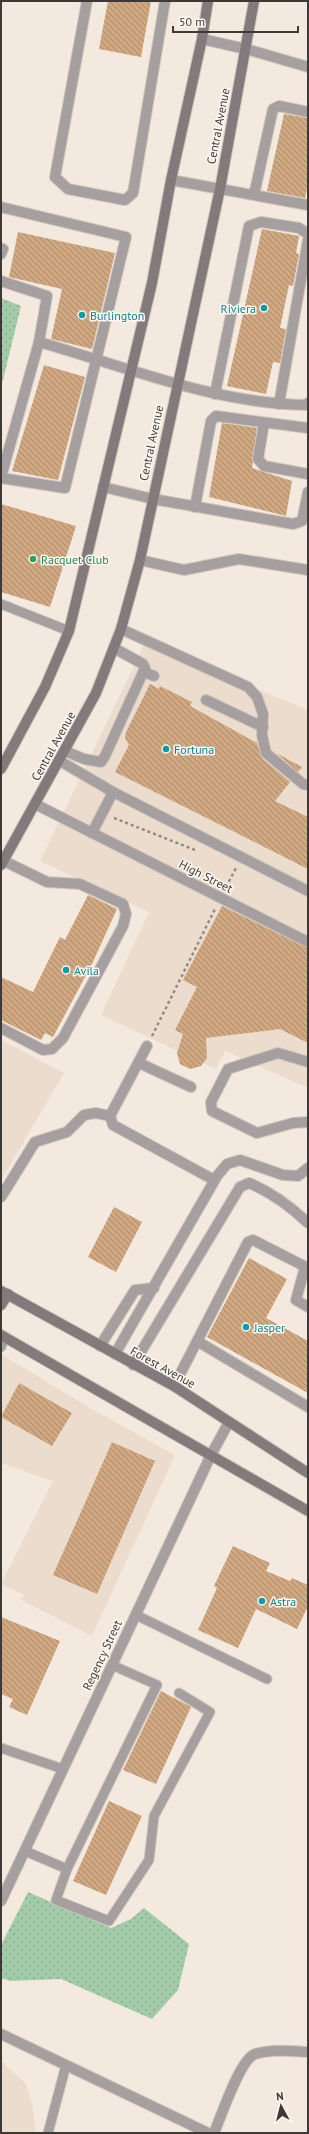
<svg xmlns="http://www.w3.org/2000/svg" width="309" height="2134" viewBox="0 0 309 2134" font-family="'PT Sans',sans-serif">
  <defs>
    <pattern id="grass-dots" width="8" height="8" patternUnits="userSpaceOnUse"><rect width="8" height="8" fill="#a2cca9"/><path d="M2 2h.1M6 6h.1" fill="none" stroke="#85a78a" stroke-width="1.8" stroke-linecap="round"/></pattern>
    <pattern id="building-back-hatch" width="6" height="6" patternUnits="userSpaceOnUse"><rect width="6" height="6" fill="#cfa780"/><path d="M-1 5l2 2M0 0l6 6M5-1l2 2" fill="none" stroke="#a9896a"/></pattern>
  </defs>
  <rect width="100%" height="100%" fill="#f4e9df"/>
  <g fill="#ecdccd">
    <path d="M145 643 308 710V1088L225 1051 216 1069 101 1015 149 912 40 861Z"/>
    <path d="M1 1040 64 1073 1 1180Z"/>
    <path d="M1 1354 90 1408 175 1455 92 1636 21 1600 24 1595 1 1584 53 1481 1 1463Z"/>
    <path d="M1 2061 26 2084 32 2103 36 2133H1Z"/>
  </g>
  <g fill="url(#grass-dots)">
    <path d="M1 298 21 306 1 388Z"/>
    <path d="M28 1892 111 1928 131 1919 144 1908 189 1944 178 1990 152 2019 61 1979 10 1981 1 1978V1945Z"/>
  </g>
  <g fill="url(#building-back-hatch)">
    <path d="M108 1H151L141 57 99 49Z"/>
    <path d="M284 114 308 118V185L305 198 267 191Z"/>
    <path d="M262 229 299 236 296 253 299 254 293 286 289 285 280 328 286 329 280 363 273 362 266 394 227 386Z"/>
    <path d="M18 232 115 253 92 349 51 339 62 289 9 277Z"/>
    <path d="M44 365 85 377 58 480 12 471Z"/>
    <path d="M222 423 257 428 252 468 292 481 286 516 209 497Z"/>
    <path d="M1 504 76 526 50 607 1 592Z"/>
    <path d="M150 684 159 689 160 686 192 702 190 706 257 743 262 758 290 782 275 801 308 817V869L115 772 129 745 125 738 126 732Z"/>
    <path d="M276 753 302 767 298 772Z"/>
    <path d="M88 895 117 909 92 964 53 1037 45 1033 41 1040 1 1020V977L33 992 60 937 65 940Z"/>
    <path d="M222 906 308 948V1043L280 1029 206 1038 207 1058 201 1066 190 1069 180 1064 177 1053 183 1034 175 1030 197 987 183 980Z"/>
    <path d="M114 1207 142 1222 116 1272 88 1257Z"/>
    <path d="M249 1258 287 1279 266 1318 308 1341V1393L207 1337Z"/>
    <path d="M19 1383 72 1413 52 1446 1 1417Z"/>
    <path d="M112 1442 155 1461 97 1594 53 1575Z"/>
    <path d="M233 1546 270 1563 266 1571 290 1581 292 1578 308 1585V1606L297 1629 256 1609 238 1648 198 1630 217 1588 214 1586Z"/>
    <path d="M1 1617 60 1641 27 1715 9 1707 13 1699 1 1694Z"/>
    <path d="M161 1691 191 1707 156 1784 123 1770Z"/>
    <path d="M109 1801 142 1816 106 1895 73 1881Z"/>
  </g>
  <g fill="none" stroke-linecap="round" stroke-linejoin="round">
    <defs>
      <g id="lane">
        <path d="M1 604 69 631"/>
        <path d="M1 1347 5 1337"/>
        <path d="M136 1615 267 1679"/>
        <path d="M1 1748 63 1769"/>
        <path d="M25 1851 67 1869 157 1685 112 1665"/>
        <path d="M67 1869 56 1900 109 1921 149 1860 154 1816 210 1712 179 1693"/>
        <path d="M48 2133 66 2065"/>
      </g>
      <g id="street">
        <path d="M87 1 55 177 68 189 125 200 133 193 165 1"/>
        <path d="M202 39 246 49 308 67"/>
        <path d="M171 180 308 205"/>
        <path d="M254 195 273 109 279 106 308 112"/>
        <path d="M1 207 126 237 65 488 1 478"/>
        <path d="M1 248 3 249 1 254"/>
        <path d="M1 281 47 296 39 342C127 367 212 403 305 405L308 403"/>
        <path d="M215 394 249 226 261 222 299 228 308 234"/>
        <path d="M279 404 308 240"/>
        <path d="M264 423 258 459 264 466 308 474"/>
        <path d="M1 477 39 342"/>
        <path d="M103 487 153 499 293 524 302 521 308 492"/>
        <path d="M195 507 211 421 216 416 308 428"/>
        <path d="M140 560 184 570 239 559 308 570"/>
        <path d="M121 629 248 687 257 697 263 714 262 735 266 753 303 784 308 785"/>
        <path d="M144 672 154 676"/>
        <path d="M206 700 263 727"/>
        <path d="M65 751 84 759 101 762 105 756 145 668 143 664 114 648"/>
        <path d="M60 761 113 792"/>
        <path d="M35 804 308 942"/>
        <path d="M92 833 113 792 308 891"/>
        <path d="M1 1028 43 1050 52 1049 63 1038 123 926 126 914 123 904 80 884 47 882 4 861"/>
        <path d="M147 1046 110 1116 113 1125 214 1180"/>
        <path d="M308 1062 278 1053 228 1069 211 1102 212 1111 257 1133 293 1123 308 1122"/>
        <path d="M139 1063 191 1087"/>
        <path d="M1 1197 35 1142 67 1132 84 1115 96 1113 110 1116"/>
        <path d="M305 1267 296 1300 308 1307"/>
        <path d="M197 1341 308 1407"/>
        <path d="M100 1346 135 1290 154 1288"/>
        <path d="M115 1354 217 1176 227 1164 240 1160 283 1175 298 1176 308 1168"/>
        <path d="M133 1365 240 1187 249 1183C271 1192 291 1207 308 1223"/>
        <path d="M174 1386 248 1242 253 1240 308 1268"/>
        <path d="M1 1901 211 1455 229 1422"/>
        <path d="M1 2034 208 2133"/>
        <path d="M214 2133C221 2117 240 2059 255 2054 272 2049 291 2051 308 2052"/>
      </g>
      <g id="secondary">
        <path d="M1 769 45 687 69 631 152 283 171 180 202 39 208 1"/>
        <path d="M1 865 96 693 121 629 140 560 220 189 254 1"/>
        <path d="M1 1291 174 1386 308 1473"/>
        <path d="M1 1305 8 1294"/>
        <path d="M1 1335 308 1511"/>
      </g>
    </defs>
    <use href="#lane" stroke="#cfc6bd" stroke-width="11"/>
    <use href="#street" stroke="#cfc6bd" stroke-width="12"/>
    <use href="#secondary" stroke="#cfc6bd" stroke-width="12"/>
    <g stroke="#928b84" stroke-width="2.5" stroke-dasharray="3 3" stroke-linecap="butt">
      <path d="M114 818 195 850"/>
      <path d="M226 887 236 868"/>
      <path d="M152 1036 215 909"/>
    </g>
    <use href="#lane" stroke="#a59fa0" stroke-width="9"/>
    <use href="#street" stroke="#a59fa0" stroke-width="10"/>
    <use href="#secondary" stroke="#837a7c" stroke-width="10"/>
  </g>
  <g fill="#0f9aa8" stroke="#fef7f1" stroke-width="1.5">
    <circle cx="264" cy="308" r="4"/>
    <circle cx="82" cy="315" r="4"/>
    <circle cx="166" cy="749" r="4"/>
    <circle cx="66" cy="970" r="4"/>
    <circle cx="246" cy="1327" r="4"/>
    <circle cx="262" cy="1601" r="4"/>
  </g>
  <circle fill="#2e9e5b" stroke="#fef7f1" stroke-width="1.5" cx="33" cy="559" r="4"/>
  <g text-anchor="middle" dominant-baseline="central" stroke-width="3" stroke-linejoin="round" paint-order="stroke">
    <g font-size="12" fill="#3d3935" stroke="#fef7f1">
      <text transform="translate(218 126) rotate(-79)">Central Avenue</text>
      <text transform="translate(151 443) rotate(-78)">Central Avenue</text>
      <text transform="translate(53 746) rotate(-61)">Central Avenue</text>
      <text transform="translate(206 876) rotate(27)">High Street</text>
      <text transform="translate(163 1367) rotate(29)">Forest Avenue</text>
      <text transform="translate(102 1655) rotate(-65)">Regency Street</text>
    </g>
    <g font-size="12" fill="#0d838f" stroke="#fef7f1" text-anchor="start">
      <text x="256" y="308" text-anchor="end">Riviera</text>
      <text x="90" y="315">Burlington</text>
      <text x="174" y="749">Fortuna</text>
      <text x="74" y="970">Avila</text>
      <text x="254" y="1327">Jasper</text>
      <text x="270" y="1601">Astra</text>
    </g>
    <g font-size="12" fill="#27864d" stroke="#fef7f1" text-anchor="start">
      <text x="41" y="559">Racquet Club</text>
    </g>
  </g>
  <rect width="309" height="2134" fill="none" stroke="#3d3935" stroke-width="4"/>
  <g transform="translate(281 2106) rotate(353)" stroke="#fef7f1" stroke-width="3" paint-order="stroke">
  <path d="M0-3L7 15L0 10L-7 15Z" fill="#3d3935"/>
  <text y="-6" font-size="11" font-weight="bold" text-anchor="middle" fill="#3d3935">N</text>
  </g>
  <path d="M173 26v6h125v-6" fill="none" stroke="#3d3935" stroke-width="2"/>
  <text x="179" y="26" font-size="12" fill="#3d3935" stroke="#fef7f1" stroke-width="3" paint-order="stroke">50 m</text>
</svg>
